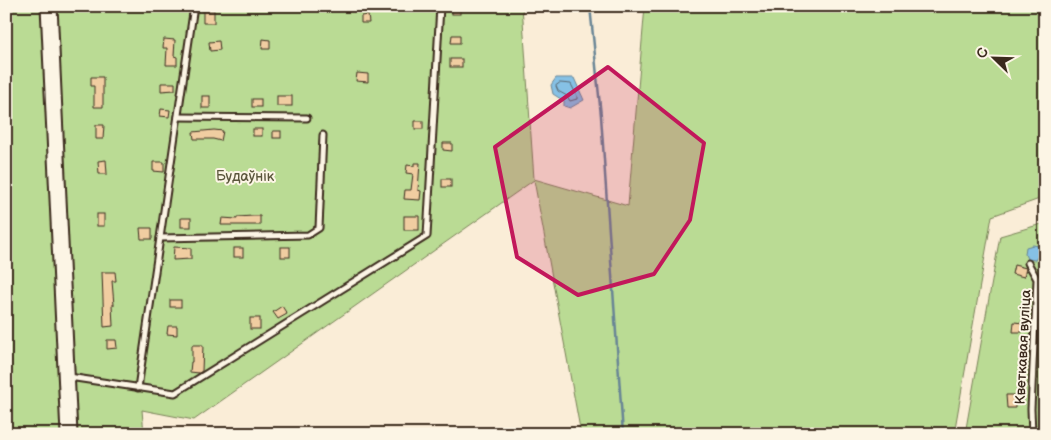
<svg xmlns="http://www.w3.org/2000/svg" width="1051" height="440" viewBox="0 0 1051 440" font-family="'Balsamiq Sans',sans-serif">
  <rect width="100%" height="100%" fill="#faedd7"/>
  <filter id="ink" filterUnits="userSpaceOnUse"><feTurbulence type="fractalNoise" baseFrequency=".02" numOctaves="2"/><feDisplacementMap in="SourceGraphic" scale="10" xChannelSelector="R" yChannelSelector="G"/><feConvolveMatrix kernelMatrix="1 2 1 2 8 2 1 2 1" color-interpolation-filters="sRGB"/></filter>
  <g filter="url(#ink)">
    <g fill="#badb94" stroke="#7a8259">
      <path d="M6 6H522L534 179 628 206 645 6H1045V197L992 216 954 434H581L534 180 194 420 142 410 144 434H6Z"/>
      <path d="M1045 223V434H965L1000 236Z"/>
    </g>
    <g fill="#86c1e5" stroke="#688595">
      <path d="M556 78H574L584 100 570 108 564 106V101L553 94 551 85Z"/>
      <path d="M1033 245 1045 247V260L1039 255 1035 260 1027 259 1025 254 1026 247Z"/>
    </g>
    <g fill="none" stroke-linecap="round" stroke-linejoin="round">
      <path stroke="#59666e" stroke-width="1" d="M560 83 571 84 577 96V99L570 101 567 96 558 91 556 86Z"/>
      <path stroke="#688595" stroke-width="2.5" d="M590 6 601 116 623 434"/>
    </g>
    <g fill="#f0cda1" stroke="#3b2a1e">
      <rect x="452" y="6" width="8" height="8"/>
      <path d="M214 10V23H203V11Z"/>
      <path d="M368 15 369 23H361V16Z"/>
      <path d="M452 35H460V43H451Z"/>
      <path d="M164 39 175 40 174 56 177 57V65H166L167 48H163Z"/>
      <path d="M263 39 270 40V49H262Z"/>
      <path d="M219 41 220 50 210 51 209 42Z"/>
      <rect x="450" y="59" width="12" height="8"/>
      <path d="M357 73 368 74V82L356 81Z"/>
      <path d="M91 77H103V107H94V86H91Z"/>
      <path d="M161 83H175V90L161 91Z"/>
      <rect x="202" y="96" width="8" height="12"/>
      <rect x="277" y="96" width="15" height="10"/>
      <rect x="252" y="99" width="9" height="8"/>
      <path d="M161 109 170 110 169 117 160 116Z"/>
      <rect x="415" y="121" width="8" height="8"/>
      <path d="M96 125H104L103 139H96Z"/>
      <rect x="253" y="129" width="9" height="7"/>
      <path d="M214 130 223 131 221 141 213 139H194L193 132Z"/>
      <rect x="273" y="131" width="8" height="7"/>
      <path d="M443 143H452V151L443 150Z"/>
      <path d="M106 160 107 174H99L98 161Z"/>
      <path d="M153 162H164V172L153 171Z"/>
      <path d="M414 163H420L418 190 421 191 420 200 404 199 405 190H411L413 174 406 173 407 165 414 166Z"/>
      <rect x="442" y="179" width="9" height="8"/>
      <rect x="97" y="214" width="7" height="12"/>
      <path d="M253 216H260V225H221L222 218 237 219V217Z"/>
      <rect x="404" y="216" width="15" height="14"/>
      <rect x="181" y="218" width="10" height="9"/>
      <path d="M140 228H152V239H141Z"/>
      <path d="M174 247 191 248V259L173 260Z"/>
      <rect x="281" y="247" width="9" height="10"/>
      <rect x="234" y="248" width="9" height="9"/>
      <path d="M1014 265 1026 268 1024 277 1012 274Z"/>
      <path d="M102 272H115L116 281H112L114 305H112L113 326 104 327Z"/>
      <rect x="170" y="300" width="11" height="7"/>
      <path d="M282 306 287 314 278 319 273 312Z"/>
      <rect x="250" y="318" width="10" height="11"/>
      <path d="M1014 322 1023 323 1022 332H1013Z"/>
      <path d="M168 326H177V335L167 334Z"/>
      <path d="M107 340H116L117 348 107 349Z"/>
      <path d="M192 345H203L202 371 199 373 190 372 191 362H192Z"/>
      <path d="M1006 395H1015V408H1007Z"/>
    </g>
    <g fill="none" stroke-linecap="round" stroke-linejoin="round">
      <defs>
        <g id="lane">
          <path d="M178 117 307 118"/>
          <path d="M160 238 308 235 319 228 323 135"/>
          <path d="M1028 263 1037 279 1031 409 1032 434"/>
          <path d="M69 377 175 393 427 236 440 6"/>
          <path d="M138 388 194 6"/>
        </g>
        <path id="secondary" d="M49 6 69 434"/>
      </defs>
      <use href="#lane" stroke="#3b2a1e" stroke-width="9"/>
      <use href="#secondary" stroke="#3b2a1e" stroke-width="19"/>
      <use href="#lane" stroke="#fcf5e5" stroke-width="5"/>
      <use href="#secondary" stroke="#fcf5e5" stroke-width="15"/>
    </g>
  </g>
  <path fill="#c2185b" fill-opacity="0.2" stroke="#c2185b" stroke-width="4" stroke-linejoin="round" d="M608 67 704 143 690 220 654 274 578 295 517 257 495 147Z"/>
  <g text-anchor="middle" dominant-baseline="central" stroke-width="4" stroke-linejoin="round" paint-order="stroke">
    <g font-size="14" fill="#5b563c" stroke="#fcf5e5">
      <text x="245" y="176">Будаўнік</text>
    </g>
    <g font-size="14" fill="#3b2a1e" stroke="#fcf5e5">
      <text transform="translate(1023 347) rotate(-87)">Кветкавая вуліца</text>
    </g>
  </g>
  <rect width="1051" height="440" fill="none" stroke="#fcf5e5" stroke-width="25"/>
  <rect x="12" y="12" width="1026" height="415" fill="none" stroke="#3b2a1e" stroke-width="2" filter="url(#ink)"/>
  <g transform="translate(994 58) rotate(293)" stroke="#fcf5e5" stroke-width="4" paint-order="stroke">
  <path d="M0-4L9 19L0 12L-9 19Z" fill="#3b2a1e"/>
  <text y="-8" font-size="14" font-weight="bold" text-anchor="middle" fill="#3b2a1e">С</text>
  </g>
</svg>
